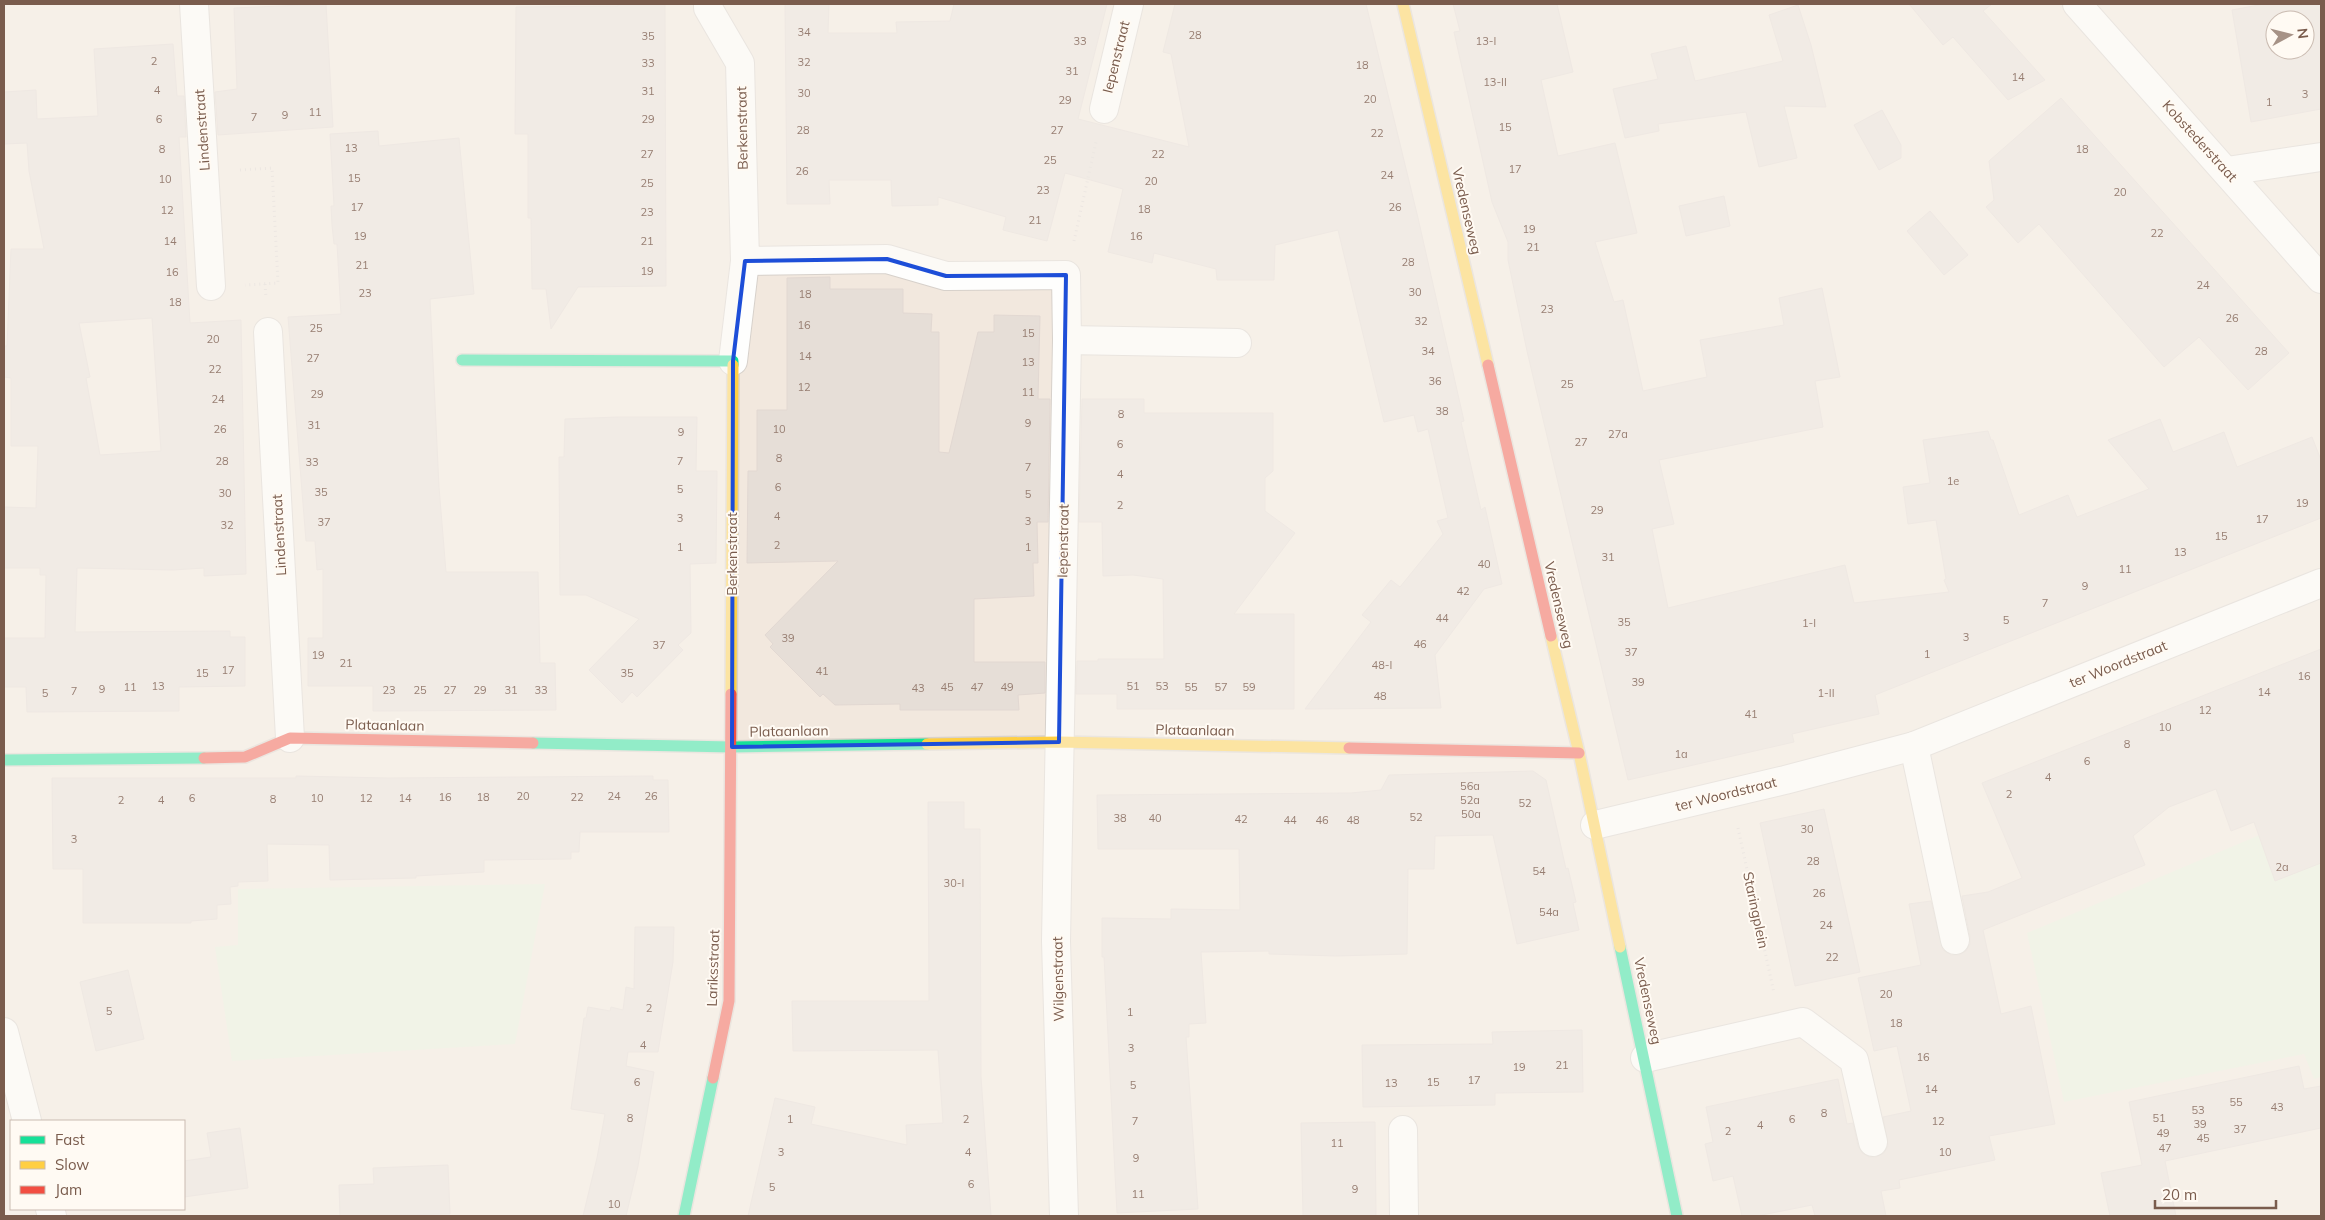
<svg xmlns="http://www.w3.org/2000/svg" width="2325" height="1220" viewBox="0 0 2325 1220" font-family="Mulish,sans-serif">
  <rect width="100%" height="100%" fill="#f9f5f0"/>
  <path fill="#f2e8de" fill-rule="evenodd" d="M4 4H2321V1216H4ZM2275 20H2305V50H2275ZM11 1121H184V1209H11Z"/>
  <g fill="#e7f0db">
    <path d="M2321 809V1077L2314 1079 2304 1054 2064 1102 2027 933Z"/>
    <path d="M545 884 515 1044 232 1061 215 947 238 945V889Z"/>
  </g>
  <g fill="#e6ded7" stroke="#e2d8d2" fill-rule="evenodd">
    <path d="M326 4 333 127 218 135 215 92 237 89 234 8Z"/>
    <path d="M618 4H665L666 286 578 287 551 329 546 289H532L531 218H528V134H515L516 7 618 6Z"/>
    <path d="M785 4H829L828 33H897L896 22 950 21 954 4H1107L1078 119 1189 147 1171 54 1163 52 1175 4H1366L1418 218 1464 421 1461 422 1481 510 1485 507 1502 584 1484 589 1435 655 1441 708 1305 709 1371 622 1362 615 1391 580 1400 587 1443 534 1437 521 1448 518 1428 429 1418 432 1414 415 1384 422 1338 230 1275 245 1274 280H1217L1216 269 1154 253 1152 263 1108 252 1123 189 1065 173 1047 241 1003 230 1006 217 938 197V205L892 206 891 180H829L830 204H787Z"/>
    <path d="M1453 4H1557L1573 72 1541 80 1558 156 1615 143 1637 233 1595 242 1614 302 1623 300 1643 391 1707 377 1700 340 1784 325 1779 298 1822 288 1840 377 1815 381 1823 427 1659 460 1674 524 1652 529 1668 608 1845 565 1854 603 1949 592 1944 580 1946 579 1936 520 1908 524 1903 487 1930 483 1923 440 1988 431 1991 440H1993L2019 515 2068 495 2077 517 2149 489 2108 440 2160 419 2173 452 2224 432 2237 467 2312 437 2321 460V518L1875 695 1879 714 1792 734 1794 742 1628 780 1527 351 1508 260V242L1492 202 1454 32 1460 31Z"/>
    <path d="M1909 4H1992L1983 11 2045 80 2008 100 1953 37 1943 45Z"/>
    <path d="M2264 4H2321V109L2251 122 2232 10ZM2275 20H2305V50H2275Z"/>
    <path d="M1798 5 1811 45 1826 107 1784 106 1797 158 1759 167 1746 112 1658 124 1659 131 1625 138 1613 89 1658 79 1651 54 1686 46 1695 81 1783 61 1769 15Z"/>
    <path d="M173 44 177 96H184L186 137H179L190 323 241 320 246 574 204 576V568L173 570 77 568 75 632 230 631V637H245V686L179 687V711L27 712 26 687H4V638H45L46 575H40V568H4V507L36 508 38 446H11V378L4 377V346H7L11 249H44L29 171 27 143 4 144V92L36 90 37 119 98 116 94 49ZM152 318 161 451 100 455 86 378 90 377 79 323Z"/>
    <path d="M2061 98 2289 353 2248 390 2199 337 2164 367 2039 224 2018 243 1986 207 1994 200 1989 161Z"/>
    <path d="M1882 110 1901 145V158L1879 170 1854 125Z"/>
    <path d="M378 131 379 146 459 138 474 294 430 299 439 487 446 572H538L540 663H555L556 710 373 711V686H308V638H323V569L317 570 315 541H306L288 317 341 314 337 244H334L332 225 331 206H334L330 134Z"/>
    <path d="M1724 196 1730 226 1686 236 1679 206Z"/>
    <path d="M1930 211 1968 255 1944 275 1907 231Z"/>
    <path d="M830 277V289H903V313L932 314 931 332H939V452L949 453 978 332H994V315L1040 316 1038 399H1050L1048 522H1037L1038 563H1033L1034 596 974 599V662H1045V693L1018 695 1019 710H900V704L835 705 823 694 820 697 770 647 773 644 765 635 838 561 747 563 748 471H757V410H787V278Z"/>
    <path d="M1082 399H1144V413H1273V471L1265 478V511L1295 533 1234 614H1294V709H1117V694H1076L1077 661H1098V659H1164L1163 579 1133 575 1103 576 1102 522H1079Z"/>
    <path d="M618 417H697L696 471H717L716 563 690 564 691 633 678 645 683 650 637 697 632 692 622 703 589 670 639 619 586 595H560L559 457H564L565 419Z"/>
    <path d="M2321 649V863L2275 881 2254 822 2231 831 2216 789 2169 807 2133 836 2145 865 1983 930 2001 1014 2031 1006 2055 1124 1989 1136 1995 1160 1899 1180 1900 1188 1881 1191 1886 1216H1815L1812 1205 1757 1216H1742L1733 1176 1713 1181 1705 1144 1713 1142 1706 1107 1838 1079 1847 1124 1853 1123 1858 1146 1862 1153 1869 1157H1876L1884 1153 1888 1146 1883 1117 1911 1111 1897 1046 1874 1051 1858 978 1921 965 1909 904 1931 901 1943 950 1951 955H1959L1966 951 1970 944V937L1962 896 1988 892 2022 878 1982 783Z"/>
    <path d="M1533 771 1546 780 1566 869 1568 868 1576 902 1573 903 1579 930 1517 944 1493 835 1435 836 1434 869H1408L1407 954 1336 956 1269 954V951L1201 952 1206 1023 1189 1024V1037H1186L1198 1209 1117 1213 1104 957H1102V918L1171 919V909L1240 910 1239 849H1098L1097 795 1351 793 1381 790 1389 775Z"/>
    <path d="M296 776 387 778 653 776V780H668L669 832H580L579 852H571V859L484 860V872L416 876V878L330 880 329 845 267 844 268 881 238 882V886L230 887 231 904 217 905V919L191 921V923H83V869H53L52 778H296Z"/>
    <path d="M928 802H964V829H980L981 1077 991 1216H748L775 1098 815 1107 811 1124 907 1145 906 1125 943 1123 938 1050 793 1051 792 1001H929Z"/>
    <path d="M1824 809 1860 972 1795 986 1760 823Z"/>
    <path d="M635 927H674L673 962 658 1052H628L626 1066 654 1072 638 1166 626 1216H583L597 1158 605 1114 571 1109 584 1018H586L588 1007 610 1011 611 1007 623 1010 626 987 634 989Z"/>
    <path d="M128 970 144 1039 96 1051 80 982Z"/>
    <path d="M1582 1030 1583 1092 1495 1093V1105L1363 1107 1362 1045 1493 1044 1492 1032Z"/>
    <path d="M2299 1066 2304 1089 2321 1086V1128L2165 1161 2176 1216H2110L2101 1173 2142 1165 2129 1102Z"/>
    <path d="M1375 1122 1376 1216H1303L1301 1123Z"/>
    <path d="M240 1128 248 1188 184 1197V1161L211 1157 207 1133Z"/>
    <path d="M448 1165 450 1214 340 1216 339 1185 374 1184 373 1168Z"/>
  </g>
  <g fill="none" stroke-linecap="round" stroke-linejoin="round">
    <defs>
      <g id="street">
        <path d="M194 4 211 286"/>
        <path d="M708 4V8L740 63 745 261 887 259 946 276 1066 275 1067 340"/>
        <path d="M2077 4 2321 279"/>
        <path d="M1104 109 1129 4"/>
        <path d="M2227 171 2321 157"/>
        <path d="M268 332 290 738"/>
        <path d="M733 361 745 261"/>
        <path d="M1914 746 1955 940"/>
        <path d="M1595 825 1785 780 1914 746 2321 583"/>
        <path d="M4 1032 27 1121"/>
        <path d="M1645 1058 1803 1022 1854 1060 1873 1142"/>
        <path d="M1403 1130 1404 1216"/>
        <path d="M50 1209 52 1216"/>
        <path d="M1064 1216 1056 941 1067 340 1237 343"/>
      </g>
      <g id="fast">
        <path d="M462 360 733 361V365"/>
        <path d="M533 743 732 747 927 744"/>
        <path d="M4 760 204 758"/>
        <path d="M1620 947 1677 1216"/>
        <path d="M684 1216 713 1078"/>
      </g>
      <g id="slow">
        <path d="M1403 4 1488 365"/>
        <path d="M1551 636 1579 753 1620 947"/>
        <path d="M731 694 733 365"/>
        <path d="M927 744 1059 742 1349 748"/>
      </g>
      <g id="jam">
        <path d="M1488 365 1551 636"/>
        <path d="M1349 748 1579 753"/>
        <path d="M204 758 245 757 290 738 533 743"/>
        <path d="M713 1078 729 1001 731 694"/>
      </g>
    </defs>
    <use href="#street" stroke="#d7d1cb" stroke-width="30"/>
    <use href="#fast" stroke="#d9d2cb" stroke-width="14"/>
    <use href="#slow" stroke="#d9d2cb" stroke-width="14"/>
    <use href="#jam" stroke="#d9d2cb" stroke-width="14"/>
    <g stroke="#dcd5d0" stroke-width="3" stroke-dasharray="1 4" stroke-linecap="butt">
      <path d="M240 170 272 168 278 283 245 285"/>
      <path d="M1074 241 1096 142"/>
      <path d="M265 284 266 298"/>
      <path d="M1738 828 1774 993"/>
    </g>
    <use href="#street" stroke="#fefefd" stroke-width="28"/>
    <use href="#fast" stroke="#16e098" stroke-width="11"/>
    <use href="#slow" stroke="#ffcf43" stroke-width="11"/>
    <use href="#jam" stroke="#f24e42" stroke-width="11"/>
  </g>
  <path d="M0 0H2325V1220H0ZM887 259 946 276 1066 275 1059 742 732 747 733 361 745 261Z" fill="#f9f5f0" fill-opacity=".55" fill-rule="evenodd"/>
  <path fill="none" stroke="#1d4ed8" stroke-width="4" stroke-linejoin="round" d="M887 259 946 276 1066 275 1059 742 732 747 733 361 745 261Z"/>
  <g text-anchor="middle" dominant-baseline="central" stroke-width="4" stroke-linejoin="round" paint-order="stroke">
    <g font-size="11" fill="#977e72">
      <text x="804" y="32">34</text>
      <text x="1195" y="35">28</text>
      <text x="648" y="36">35</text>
      <text x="1080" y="41">33</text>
      <text x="1486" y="41">13-I</text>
      <text x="154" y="61">2</text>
      <text x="804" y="62">32</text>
      <text x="648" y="63">33</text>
      <text x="1362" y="65">18</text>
      <text x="1072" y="71">31</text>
      <text x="2018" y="77">14</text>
      <text x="1495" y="82">13-II</text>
      <text x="157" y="90">4</text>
      <text x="648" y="91">31</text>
      <text x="804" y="93">30</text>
      <text x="2305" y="94">3</text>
      <text x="1370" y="99">20</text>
      <text x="1065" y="100">29</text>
      <text x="2269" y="102">1</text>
      <text x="315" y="112">11</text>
      <text x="285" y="115">9</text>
      <text x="254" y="117">7</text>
      <text x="159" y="119">6</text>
      <text x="648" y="119">29</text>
      <text x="1505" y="127">15</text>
      <text x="803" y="130">28</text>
      <text x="1057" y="130">27</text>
      <text x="1377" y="133">22</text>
      <text x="351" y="148">13</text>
      <text x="162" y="149">8</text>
      <text x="2082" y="149">18</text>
      <text x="647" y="154">27</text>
      <text x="1158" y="154">22</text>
      <text x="1050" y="160">25</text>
      <text x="1515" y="169">17</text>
      <text x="802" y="171">26</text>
      <text x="1387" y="175">24</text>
      <text x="354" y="178">15</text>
      <text x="165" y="179">10</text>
      <text x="1151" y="181">20</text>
      <text x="647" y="183">25</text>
      <text x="1043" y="190">23</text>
      <text x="2120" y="192">20</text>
      <text x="357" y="207">17</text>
      <text x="1395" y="207">26</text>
      <text x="1144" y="209">18</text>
      <text x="167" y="210">12</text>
      <text x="647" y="212">23</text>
      <text x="1035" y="220">21</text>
      <text x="1529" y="229">19</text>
      <text x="2157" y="233">22</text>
      <text x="360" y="236">19</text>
      <text x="1136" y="236">16</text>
      <text x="170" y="241">14</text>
      <text x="647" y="241">21</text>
      <text x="1533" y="247">21</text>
      <text x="1408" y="262">28</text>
      <text x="362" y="265">21</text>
      <text x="647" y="271">19</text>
      <text x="172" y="272">16</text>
      <text x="2203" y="285">24</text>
      <text x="1415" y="292">30</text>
      <text x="365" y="293">23</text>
      <text x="805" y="294">18</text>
      <text x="175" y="302">18</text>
      <text x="1547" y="309">23</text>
      <text x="2232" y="318">26</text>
      <text x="1421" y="321">32</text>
      <text x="804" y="325">16</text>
      <text x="316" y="328">25</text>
      <text x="1028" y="333">15</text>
      <text x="213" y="339">20</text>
      <text x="1428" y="351">34</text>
      <text x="2261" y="351">28</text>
      <text x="805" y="356">14</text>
      <text x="313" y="358">27</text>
      <text x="1028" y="362">13</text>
      <text x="215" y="369">22</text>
      <text x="1435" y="381">36</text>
      <text x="1567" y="384">25</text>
      <text x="804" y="387">12</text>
      <text x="1028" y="392">11</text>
      <text x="317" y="394">29</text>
      <text x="218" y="399">24</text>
      <text x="1442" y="411">38</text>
      <text x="1121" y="414">8</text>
      <text x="1028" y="423">9</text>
      <text x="314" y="425">31</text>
      <text x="220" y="429">26</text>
      <text x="779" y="429">10</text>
      <text x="681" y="432">9</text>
      <text x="1618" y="434">27a</text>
      <text x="1581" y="442">27</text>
      <text x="1120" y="444">6</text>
      <text x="779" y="458">8</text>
      <text x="222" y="461">28</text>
      <text x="680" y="461">7</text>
      <text x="312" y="462">33</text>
      <text x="1028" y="467">7</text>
      <text x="1120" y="474">4</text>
      <text x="1953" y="481">1e</text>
      <text x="778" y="487">6</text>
      <text x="680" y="489">5</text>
      <text x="321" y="492">35</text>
      <text x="225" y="493">30</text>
      <text x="1028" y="494">5</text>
      <text x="2302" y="503">19</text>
      <text x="1120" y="505">2</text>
      <text x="1597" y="510">29</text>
      <text x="777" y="516">4</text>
      <text x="680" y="518">3</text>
      <text x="2262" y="519">17</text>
      <text x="1028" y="521">3</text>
      <text x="324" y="522">37</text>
      <text x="227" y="525">32</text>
      <text x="2221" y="536">15</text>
      <text x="777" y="545">2</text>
      <text x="680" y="547">1</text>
      <text x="1028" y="547">1</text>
      <text x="2180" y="552">13</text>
      <text x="1608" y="557">31</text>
      <text x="1484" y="564">40</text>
      <text x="2125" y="569">11</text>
      <text x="2085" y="586">9</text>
      <text x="1463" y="591">42</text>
      <text x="2045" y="603">7</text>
      <text x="1442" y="618">44</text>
      <text x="2006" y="620">5</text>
      <text x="1624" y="622">35</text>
      <text x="1809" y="623">1-I</text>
      <text x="1966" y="637">3</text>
      <text x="788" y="638">39</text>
      <text x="1420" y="644">46</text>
      <text x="659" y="645">37</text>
      <text x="1631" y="652">37</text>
      <text x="1927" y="654">1</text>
      <text x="318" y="655">19</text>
      <text x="346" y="663">21</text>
      <text x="1382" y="665">48-I</text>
      <text x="228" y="670">17</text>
      <text x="822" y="671">41</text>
      <text x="202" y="673">15</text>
      <text x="627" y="673">35</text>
      <text x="2304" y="676">16</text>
      <text x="1638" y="682">39</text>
      <text x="158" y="686">13</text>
      <text x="1133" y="686">51</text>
      <text x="1162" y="686">53</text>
      <text x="130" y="687">11</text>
      <text x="947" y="687">45</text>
      <text x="977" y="687">47</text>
      <text x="1007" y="687">49</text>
      <text x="1191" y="687">55</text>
      <text x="1221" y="687">57</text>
      <text x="1249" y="687">59</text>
      <text x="918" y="688">43</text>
      <text x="102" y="689">9</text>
      <text x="389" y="690">23</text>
      <text x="420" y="690">25</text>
      <text x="450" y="690">27</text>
      <text x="480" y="690">29</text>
      <text x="511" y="690">31</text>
      <text x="541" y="690">33</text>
      <text x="74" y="691">7</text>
      <text x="2264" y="692">14</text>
      <text x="45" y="693">5</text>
      <text x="1826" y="693">1-II</text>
      <text x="1380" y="696">48</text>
      <text x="2205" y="710">12</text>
      <text x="1751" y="714">41</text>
      <text x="2165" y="727">10</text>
      <text x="2127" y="744">8</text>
      <text x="1681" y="754">1a</text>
      <text x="2087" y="761">6</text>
      <text x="2048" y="777">4</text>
      <text x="1470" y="786">56a</text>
      <text x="2009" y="794">2</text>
      <text x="523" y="796">20</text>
      <text x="614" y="796">24</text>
      <text x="651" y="796">26</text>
      <text x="445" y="797">16</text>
      <text x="483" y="797">18</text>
      <text x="577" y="797">22</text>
      <text x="192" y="798">6</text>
      <text x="317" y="798">10</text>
      <text x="366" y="798">12</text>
      <text x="405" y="798">14</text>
      <text x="273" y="799">8</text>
      <text x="121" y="800">2</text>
      <text x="161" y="800">4</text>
      <text x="1470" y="800">52a</text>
      <text x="1525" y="803">52</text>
      <text x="1471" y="814">50a</text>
      <text x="1416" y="817">52</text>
      <text x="1120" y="818">38</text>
      <text x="1155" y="818">40</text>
      <text x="1241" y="819">42</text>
      <text x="1290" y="820">44</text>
      <text x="1322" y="820">46</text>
      <text x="1353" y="820">48</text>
      <text x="1807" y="829">30</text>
      <text x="74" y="839">3</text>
      <text x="1813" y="861">28</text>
      <text x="2282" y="867">2a</text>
      <text x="1539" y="871">54</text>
      <text x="954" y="883">30-I</text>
      <text x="1819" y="893">26</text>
      <text x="1549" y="912">54a</text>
      <text x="1826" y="925">24</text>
      <text x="1832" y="957">22</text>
      <text x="1886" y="994">20</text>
      <text x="649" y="1008">2</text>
      <text x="109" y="1011">5</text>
      <text x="1130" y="1012">1</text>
      <text x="1896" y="1023">18</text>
      <text x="643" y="1045">4</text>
      <text x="1131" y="1048">3</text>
      <text x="1923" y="1057">16</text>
      <text x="1562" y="1065">21</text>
      <text x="1519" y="1067">19</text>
      <text x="1474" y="1080">17</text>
      <text x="637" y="1082">6</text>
      <text x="1433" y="1082">15</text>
      <text x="1391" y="1083">13</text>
      <text x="1133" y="1085">5</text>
      <text x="1931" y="1089">14</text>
      <text x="2236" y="1102">55</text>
      <text x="2277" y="1107">43</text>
      <text x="2198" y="1110">53</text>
      <text x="1824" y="1113">8</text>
      <text x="630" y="1118">8</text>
      <text x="2159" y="1118">51</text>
      <text x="790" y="1119">1</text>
      <text x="966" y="1119">2</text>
      <text x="1792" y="1119">6</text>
      <text x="1135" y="1121">7</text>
      <text x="1938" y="1121">12</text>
      <text x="2200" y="1124">39</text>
      <text x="1760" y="1125">4</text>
      <text x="2240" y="1129">37</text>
      <text x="1728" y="1131">2</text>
      <text x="2163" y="1133">49</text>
      <text x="2203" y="1138">45</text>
      <text x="1337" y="1143">11</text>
      <text x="2165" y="1148">47</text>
      <text x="781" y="1152">3</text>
      <text x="968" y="1152">4</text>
      <text x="1945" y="1152">10</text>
      <text x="1136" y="1158">9</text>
      <text x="971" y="1184">6</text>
      <text x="772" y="1187">5</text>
      <text x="1355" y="1189">9</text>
      <text x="1138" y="1194">11</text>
      <text x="614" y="1204">10</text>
    </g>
    <g font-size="14" fill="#7a5c4d" stroke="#fffaf3">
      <text transform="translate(1116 57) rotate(-76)">Iepenstraat</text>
      <text transform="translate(742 128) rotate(-91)">Berkenstraat</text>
      <text transform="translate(202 130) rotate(-94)">Lindenstraat</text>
      <text transform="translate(2200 141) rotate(48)">Kobstederstraat</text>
      <text transform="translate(1467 211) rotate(77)">Vredenseweg</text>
      <text transform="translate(279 535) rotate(-93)">Lindenstraat</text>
      <text transform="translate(1063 541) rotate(-89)">Iepenstraat</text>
      <text transform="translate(732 554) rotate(-90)">Berkenstraat</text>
      <text transform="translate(1559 605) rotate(77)">Vredenseweg</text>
      <text transform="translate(2118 664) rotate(-22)">ter Woordstraat</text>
      <text transform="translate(385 725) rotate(1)">Plataanlaan</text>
      <text transform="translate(1195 730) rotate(1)">Plataanlaan</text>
      <text transform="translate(789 731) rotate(-1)">Plataanlaan</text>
      <text transform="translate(1726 794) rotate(-14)">ter Woordstraat</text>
      <text transform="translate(1756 910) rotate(78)">Staringplein</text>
      <text transform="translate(713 968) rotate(-88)">Lariksstraat</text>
      <text transform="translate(1058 979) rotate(-91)">Wilgenstraat</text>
      <text transform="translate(1648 1001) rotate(78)">Vredenseweg</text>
    </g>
  </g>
  <rect width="2325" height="1220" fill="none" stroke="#7a5c4d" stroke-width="10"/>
  <rect x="10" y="1120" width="175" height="90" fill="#fffaf3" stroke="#cabbb1"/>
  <rect x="20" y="1136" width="25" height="8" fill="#16e098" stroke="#cabbb1"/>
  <text x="55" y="1145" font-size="15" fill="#7a5c4d">Fast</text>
  <rect x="20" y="1161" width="25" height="8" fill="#ffcf43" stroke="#cabbb1"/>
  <text x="55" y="1170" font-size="15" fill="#7a5c4d">Slow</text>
  <rect x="20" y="1186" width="25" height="8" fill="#f24e42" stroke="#cabbb1"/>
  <text x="55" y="1195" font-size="15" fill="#7a5c4d">Jam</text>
  <g transform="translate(2290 35) rotate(83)"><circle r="24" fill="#fffaf3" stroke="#cabbb1"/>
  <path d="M0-4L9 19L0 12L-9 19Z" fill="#a69286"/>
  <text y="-8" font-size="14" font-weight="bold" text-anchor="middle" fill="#7a5c4d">N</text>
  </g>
  <path d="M2155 1200v8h121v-8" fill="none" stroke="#7a5c4d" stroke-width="2.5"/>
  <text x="2162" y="1200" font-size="15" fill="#7a5c4d" stroke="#fffaf3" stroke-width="4" paint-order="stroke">20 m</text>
</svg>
